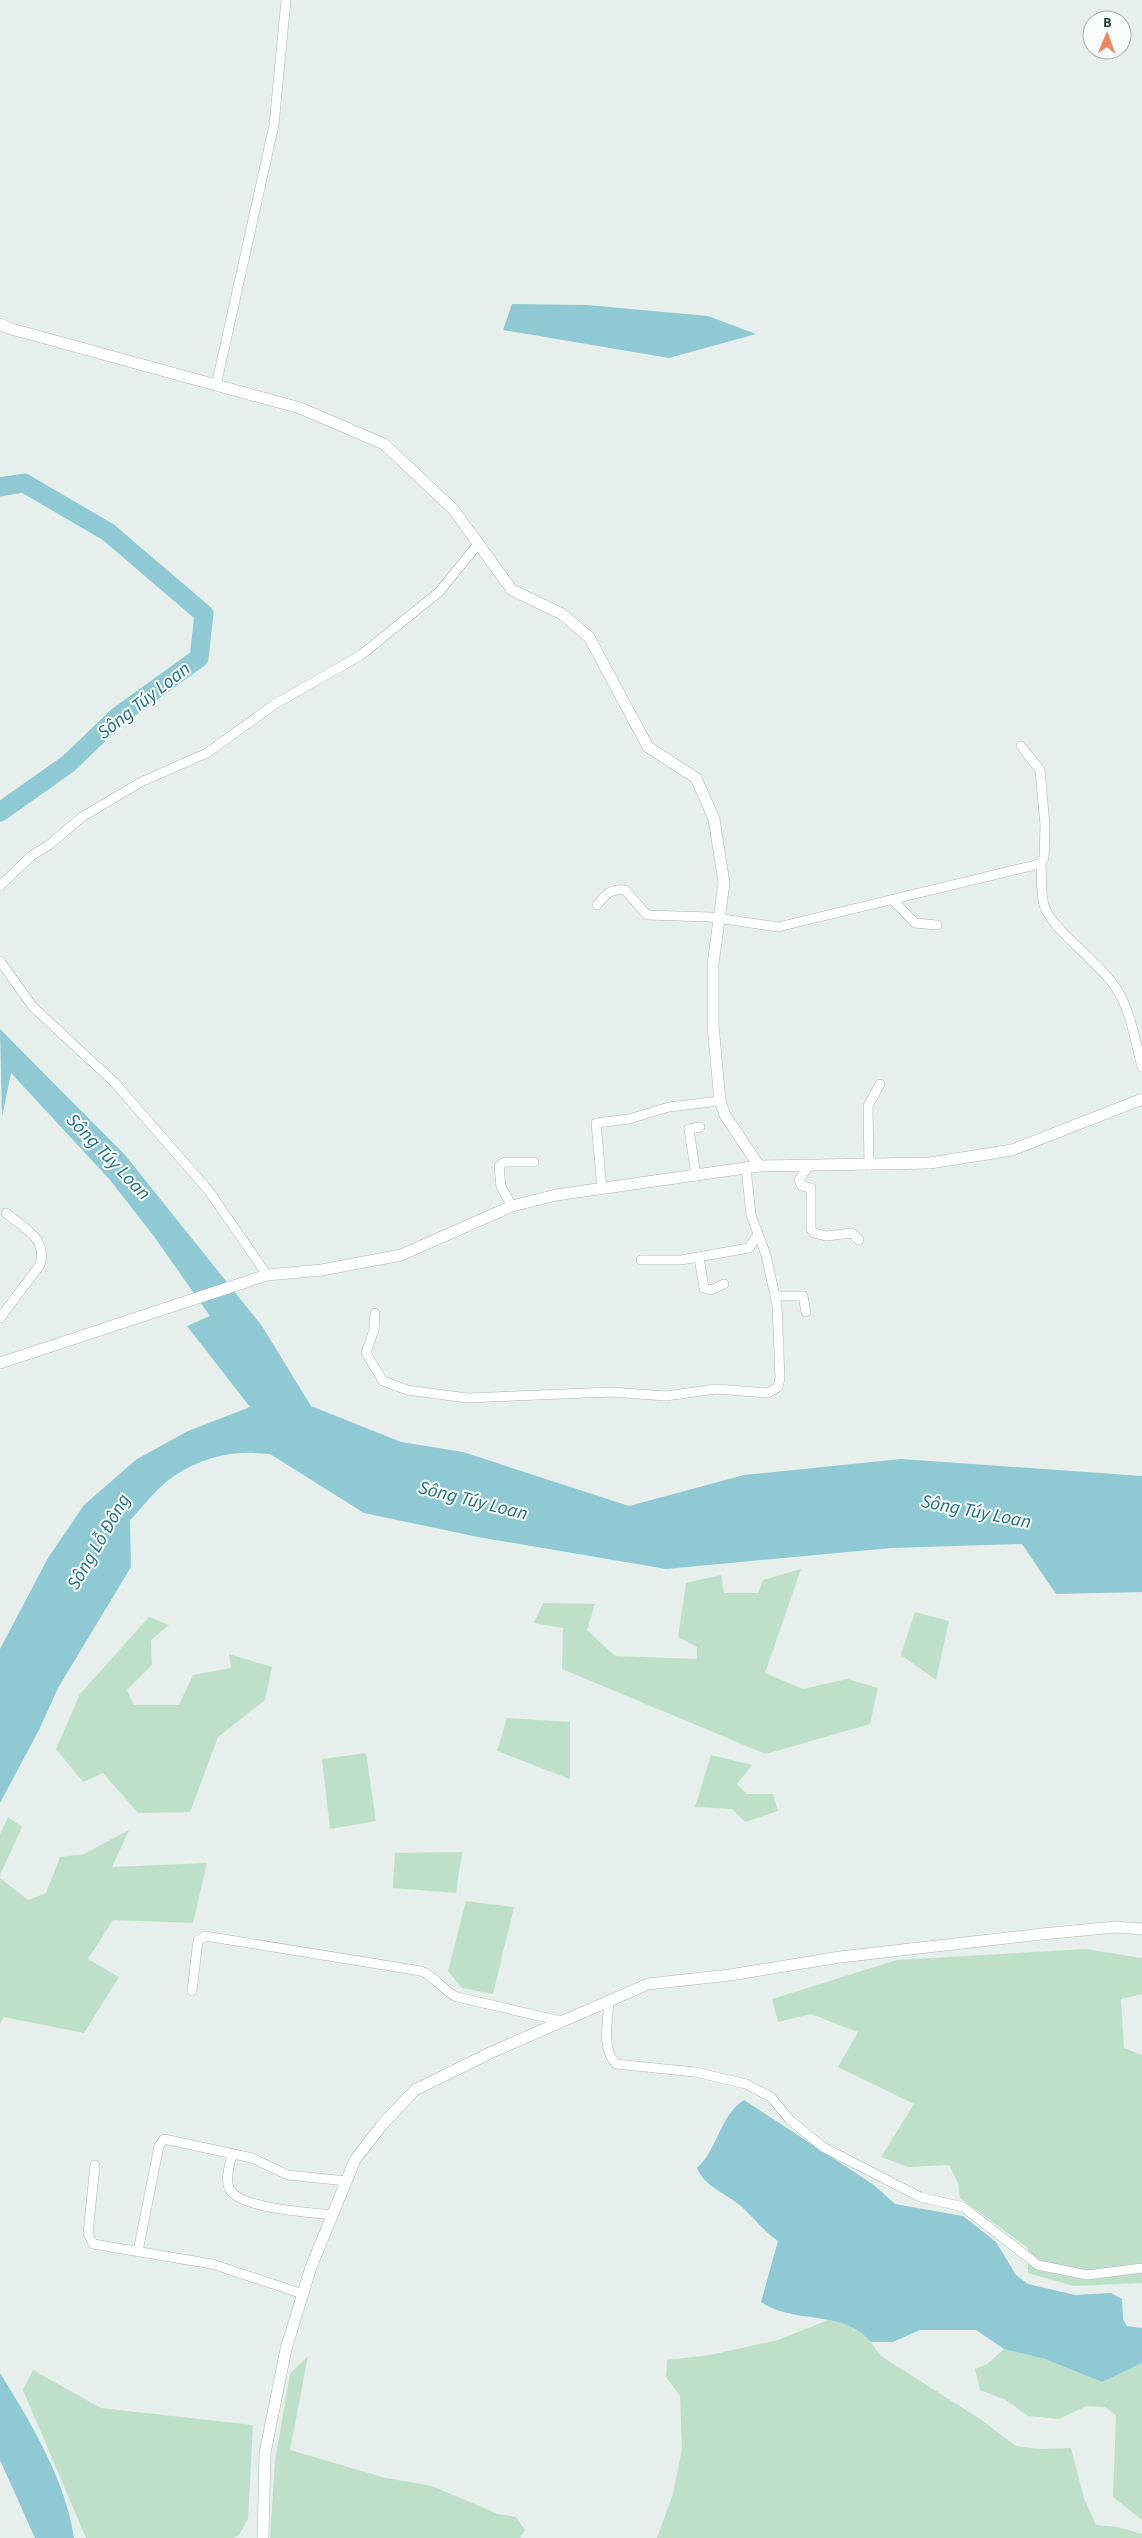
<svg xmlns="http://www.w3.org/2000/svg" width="1142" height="2538" viewBox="0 0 1142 2538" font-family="'Source Sans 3',sans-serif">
  <rect width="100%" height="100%" fill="#e6efeb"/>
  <g fill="#bfe0c8">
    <path d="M801 1569 765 1673 803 1689 847 1679 878 1688 870 1724 766 1754 562 1669 563 1628 534 1623 543 1603 595 1604 587 1630 615 1656 697 1659V1647L678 1637 686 1583 721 1575 724 1593H758L763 1580Z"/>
    <path d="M915 1612 949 1621 936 1680 901 1655Z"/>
    <path d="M149 1617 169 1625 151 1640 152 1665 127 1690 134 1705H179L193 1675 231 1668 229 1654 272 1667 265 1700 218 1737 190 1812 138 1813 103 1773 83 1782 56 1749 80 1694Z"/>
    <path d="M507 1718 570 1722V1779L497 1751Z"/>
    <path d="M366 1753 376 1821 330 1829 322 1759Z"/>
    <path d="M711 1755 752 1765 737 1784 747 1794H773L778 1811 745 1822 732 1809 695 1807Z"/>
    <path d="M8 1817 22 1827 0 1875V1834Z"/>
    <path d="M129 1830 112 1867 207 1863 193 1923 113 1920 88 1959 119 1977 84 2033 4 2017 0 2024V1878L28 1900 46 1893 60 1857 84 1854Z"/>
    <path d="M462 1852 456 1893 393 1888 395 1853Z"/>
    <path d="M466 1901 514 1907 493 1994 462 1988 448 1971Z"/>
    <path d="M1086 1949 1142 1958V1994L1121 1999 1124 2048 1142 2055V2283L1074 2286 1028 2273V2248L960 2198 958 2183 949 2165 908 2167 881 2157 914 2104 838 2067 858 2032 811 2014 778 2022 772 1999 897 1960Z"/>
    <path d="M831 2319 862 2330 881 2356 980 2419 1016 2446 1039 2449 1071 2448 1084 2498 1096 2525 1118 2527 1142 2534V2538H657L673 2494 682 2449 680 2396 666 2377 667 2360 710 2355 778 2340Z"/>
    <path d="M1004 2349 1045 2359 1102 2382 1142 2363V2520L1113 2497 1116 2415 1105 2407 1086 2406 1059 2419 1028 2416 1006 2400 980 2390 975 2369 986 2365Z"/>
    <path d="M308 2356 290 2450 386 2478 432 2486 498 2514 516 2517 525 2530 520 2538H270L275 2461 290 2374Z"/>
    <path d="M33 2370 101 2408 253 2425 248 2519 239 2535 233 2538H86L23 2390Z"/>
  </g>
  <g fill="#8ec9d4">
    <path d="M512 304 587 305 708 316 756 334 669 358 503 330Z"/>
    <path d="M0 1029 125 1155 262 1326 311 1406 401 1442 463 1452 629 1506 744 1475 901 1459 1142 1476V1592L1056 1594 1022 1544 891 1548 666 1569 478 1537 364 1513 270 1454C234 1450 205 1456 174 1476 158 1486 144 1506 130 1520L131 1567 58 1688 39 1730 0 1803V1649L48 1558 84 1505 137 1459 188 1431 250 1407 187 1326 210 1316 153 1235 110 1180 11 1073 2 1117Z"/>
    <path d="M744 2100 874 2185 895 2204 963 2216 996 2242 1016 2275 1028 2284 1075 2295 1111 2293 1122 2299 1123 2319 1127 2326 1142 2328V2363L1102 2382 1045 2359 1004 2349 976 2330H920L893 2342H871C845 2309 796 2325 761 2302L778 2241C763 2231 754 2218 741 2206 725 2193 705 2187 697 2168 718 2149 720 2115 744 2100Z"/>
    <path d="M0 2373C31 2423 65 2479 74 2538H35L0 2460Z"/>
  </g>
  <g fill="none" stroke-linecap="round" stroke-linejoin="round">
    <path stroke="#8ec9d4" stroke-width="19" d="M0 487 24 483 108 532 204 614 199 658 117 717 68 764 0 812"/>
    <defs>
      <g id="minor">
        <path d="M216 386 274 125 286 0"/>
        <path d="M1041 863C1042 877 1040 895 1045 908 1054 931 1100 963 1116 988 1131 1011 1135 1041 1142 1067"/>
        <path d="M0 886 31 856 49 845 82 817 141 782 207 753 275 704 361 655 439 592 479 543"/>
        <path d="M893 900 915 923 937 925"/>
        <path d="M597 905C605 895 610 888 625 890L647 915 710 917 778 927 1035 865 1041 863 1044 858 1045 825 1040 770 1021 746"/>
        <path d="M0 961 33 1007 114 1082 209 1191 267 1275"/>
        <path d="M809 1165 799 1180 802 1186 811 1188V1229L814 1233 826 1236 852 1233 859 1240"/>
        <path d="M869 1165 868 1106 880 1084"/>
        <path d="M696 1176 689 1129 700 1127"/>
        <path d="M602 1189 596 1123 629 1119 669 1107 720 1101"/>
        <path d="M512 1206 501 1187 499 1166 505 1162H534"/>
        <path d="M699 1257 704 1288 711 1290 724 1284"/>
        <path d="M641 1260H681L749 1248 758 1234"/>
        <path d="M776 1296H803L806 1312"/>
        <path d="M375 1313 374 1330 366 1353 383 1381 407 1390 467 1398 611 1392 666 1396 716 1389 768 1393 778 1387 780 1378 777 1305 766 1255 751 1215 746 1168"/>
        <path d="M0 1318 40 1265C48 1239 23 1227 6 1213"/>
        <path d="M192 1991 198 1940 205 1936 421 1971C436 1977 443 1991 457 1997L561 2021"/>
        <path d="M609 2001C608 2021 601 2048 616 2064L695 2072 746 2084 771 2097 790 2120 823 2147 920 2197 963 2207 1038 2265 1087 2275 1142 2268"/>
        <path d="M232 2154C230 2164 225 2178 229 2188 238 2209 310 2212 331 2215"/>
        <path d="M95 2165 88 2233 93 2244 212 2264 303 2294"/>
        <path d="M138 2251 159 2146 164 2139 252 2158 288 2175 346 2181"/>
      </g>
      <g id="tertiary">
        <path d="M0 324 8 328 300 408 384 444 453 509 512 590 562 614 589 637 648 747 696 778 714 819 724 883 713 964V1025L720 1101 725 1115 759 1166"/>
        <path d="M0 1363 267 1275 322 1270 401 1255 512 1206 556 1195 759 1166 930 1163 1012 1150 1142 1099"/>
        <path d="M263 2538 265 2453 286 2349 311 2267 355 2160 381 2126 415 2090 492 2052 648 1984 730 1975 840 1957 1042 1934 1115 1927 1142 1929"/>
      </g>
    </defs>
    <use href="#minor" stroke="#a8b8b2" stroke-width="10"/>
    <use href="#tertiary" stroke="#a8b8b2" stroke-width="12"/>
    <use href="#minor" stroke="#fff" stroke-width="9"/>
    <use href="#tertiary" stroke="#fff" stroke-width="11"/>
  </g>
  <g text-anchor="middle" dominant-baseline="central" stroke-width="4" stroke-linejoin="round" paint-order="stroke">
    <g font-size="19" font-style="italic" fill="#1c6f80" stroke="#f7fbf9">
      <text transform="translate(144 701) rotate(-38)">Sông Túy Loan</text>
      <text transform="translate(108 1157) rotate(46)">Sông Túy Loan</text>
      <text transform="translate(473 1501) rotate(14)">Sông Túy Loan</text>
      <text transform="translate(976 1512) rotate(11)">Sông Túy Loan</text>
      <text transform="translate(99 1542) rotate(-60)">Sông Lỗ Đông</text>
    </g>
  </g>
  <g transform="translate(1107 35) rotate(1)"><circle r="24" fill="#f7fbf9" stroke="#a3b1ad"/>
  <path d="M0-4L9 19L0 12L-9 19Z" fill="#f4845f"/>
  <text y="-8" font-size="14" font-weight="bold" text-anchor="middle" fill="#24423a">B</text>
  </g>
</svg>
